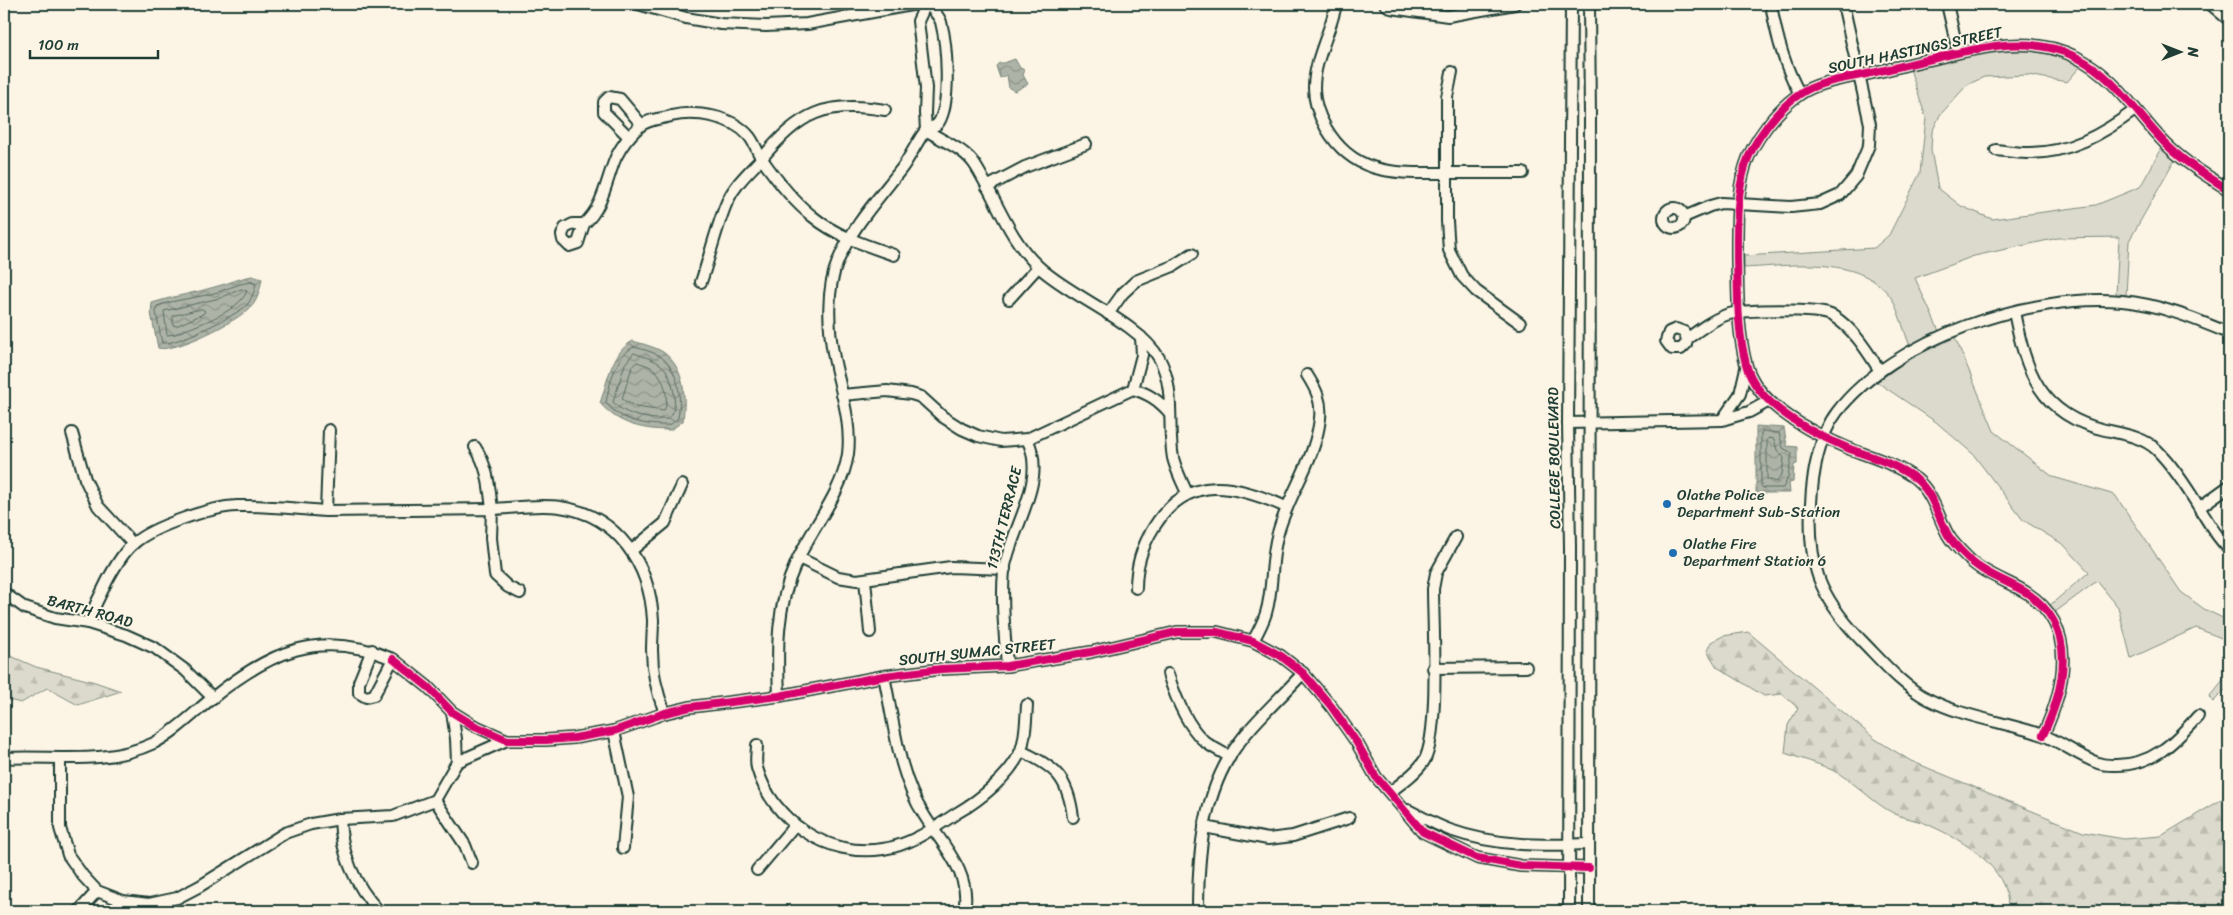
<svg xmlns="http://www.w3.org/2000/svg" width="2233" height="915" viewBox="0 0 2233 915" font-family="Sriracha,sans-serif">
  <defs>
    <pattern id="forest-firs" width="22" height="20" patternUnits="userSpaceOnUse" patternTransform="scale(1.25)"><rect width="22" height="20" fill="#dcdacc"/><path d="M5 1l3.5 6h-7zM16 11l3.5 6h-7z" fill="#bcbcb0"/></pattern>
    <pattern id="water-waves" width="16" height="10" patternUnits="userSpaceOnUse" patternTransform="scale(1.25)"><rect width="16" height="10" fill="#aeb3a7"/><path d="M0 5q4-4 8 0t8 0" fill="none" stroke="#8d9389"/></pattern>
  </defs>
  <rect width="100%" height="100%" fill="#fcf5e5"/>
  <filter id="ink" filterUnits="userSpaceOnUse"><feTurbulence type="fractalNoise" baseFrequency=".02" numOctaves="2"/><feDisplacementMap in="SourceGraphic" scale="10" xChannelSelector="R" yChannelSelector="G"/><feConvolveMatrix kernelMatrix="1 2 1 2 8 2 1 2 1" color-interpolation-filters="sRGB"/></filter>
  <g filter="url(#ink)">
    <g fill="#dcdacc" stroke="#7e8c80">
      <path d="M2012 49C2038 49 2058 56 2081 66L2067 82 2028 75 1984 77 1967 85 1940 115 1932 132 1931 150 1938 188 1961 206 1992 219 2096 205 2140 187 2162 148 2175 160 2129 241 2126 295 2116 294 2119 237 2058 238 1974 256 1915 278 1939 331 1910 346C1904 332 1898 307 1890 296 1857 254 1790 266 1744 268V256L1874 248 1889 235 1920 173 1926 118 1910 69 1996 50Z"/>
      <path d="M1955 337 1994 431 2053 477 2115 495 2181 592 2204 609 2229 621V641L2196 628 2131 658 2118 607 2097 581 2054 613 2049 606 2089 572 2064 545 2023 520 1973 454 1936 422 1877 382 1906 361Z"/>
      <path d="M2229 673V686L2213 702 2209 697Z"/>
    </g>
    <g fill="url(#forest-firs)" stroke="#7e8c80">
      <path d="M1748 632 1875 739 1911 761 2083 832 2124 839 2161 836 2229 795V911H2003L2008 907C2008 867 1964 841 1931 826 1920 820 1906 819 1895 814 1872 803 1855 781 1832 770 1818 763 1801 759 1785 753L1788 725 1798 708 1782 694 1764 696 1717 667 1707 651 1711 642 1723 636Z"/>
      <path d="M4 653 36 667 95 682 121 691 78 705 47 688 21 703 4 699Z"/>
    </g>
    <g fill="url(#water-waves)" stroke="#758479">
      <path d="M1015 59 1020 68 1025 70 1023 75 1028 84 1015 91 1009 88 1007 75 1000 78 996 66 999 63H1004Z"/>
      <path d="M252 276 262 279C260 289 258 301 250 308 237 321 175 353 158 348L151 313 152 303C173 296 196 293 218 286 230 283 239 278 252 276Z"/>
      <path d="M633 341C643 344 655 347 663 352 685 368 686 396 683 421L671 430C644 430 618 425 600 403 608 381 611 352 633 341Z"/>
      <path d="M1756 426 1784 428 1787 446 1797 447V464L1794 465 1793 482 1789 483 1790 493H1756Z"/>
    </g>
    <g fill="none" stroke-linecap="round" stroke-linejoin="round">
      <g stroke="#586c62" stroke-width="1">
        <path d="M252 282 256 284C255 290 251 300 247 305 237 315 174 346 162 343L156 312 157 306C177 299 198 298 218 292 230 288 239 283 252 282Z"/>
        <path d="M242 289 247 291C238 313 196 325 175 334L167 335 164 311 220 298Z"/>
        <path d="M202 309 205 311 203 314 176 326 173 325V316Z"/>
        <path d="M634 347C642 349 653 352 660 356 679 370 682 397 678 418L670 425C648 426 620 421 606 403 609 385 616 354 634 347Z"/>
        <path d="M634 353C644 357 659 360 666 370 673 382 680 409 668 419 650 420 625 416 613 402L625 364Z"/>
        <path d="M637 362C642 364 648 365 652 368 664 375 670 399 664 411L636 407 622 399 632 367Z"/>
        <path d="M1763 431 1779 433 1783 448 1792 453 1788 477 1783 488H1763L1761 486V434Z"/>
        <path d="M1769 438 1774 439 1777 450 1784 458 1782 474 1777 482 1767 479V440Z"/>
      </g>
      <defs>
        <g id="minor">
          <path d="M638 4 686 18 721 24 766 26 807 24 917 4"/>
          <path d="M926 4 918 21 926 88 925 113 926 130"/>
          <path d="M1336 4C1331 32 1314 59 1314 88 1314 102 1319 116 1326 128 1354 176 1395 173 1443 173 1470 173 1496 173 1523 173"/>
          <path d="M1385 4 1391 8 1448 16 1515 4"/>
          <path d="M1589 4 1590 118 1589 911"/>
          <path d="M1771 4C1776 35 1784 66 1800 94"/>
          <path d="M1947 4 1958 52"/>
          <path d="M2210 4 2229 20"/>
          <path d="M1452 72 1447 97V221L1449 250 1462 276 1476 291 1520 323"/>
          <path d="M926 130C942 141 964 148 975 165 996 198 1009 240 1039 267 1071 297 1137 321 1159 358 1176 389 1167 425 1173 458 1176 470 1182 482 1187 493"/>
          <path d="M629 137 604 112V102L609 97 620 99 641 124"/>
          <path d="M1996 150C2006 151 2016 153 2027 153 2068 154 2103 134 2135 110"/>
          <path d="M987 187 1025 167 1086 144"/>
          <circle cx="1674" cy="218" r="10"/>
          <path d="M1684 217 1710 206 1721 203 1791 207 1820 204 1840 195 1856 176 1869 145 1870 124 1843 4"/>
          <path d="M584 224 578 243 569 246 563 240 562 235 565 228 573 224H584C604 206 606 180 616 157 622 145 630 135 639 127 647 119 661 119 671 116 695 110 732 116 749 136 755 143 757 152 762 159 776 179 793 201 812 216 836 236 865 245 894 255"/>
          <path d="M701 282C710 256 716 228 727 202 735 184 749 172 762 158 800 113 825 100 885 110"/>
          <path d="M1009 299 1038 267"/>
          <path d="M2014 312C2026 371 2039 415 2105 430 2123 434 2144 437 2157 450 2174 467 2188 489 2200 509 2209 523 2217 538 2229 549"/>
          <path d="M1108 314 1123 293 1136 281 1173 266 1192 254"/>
          <path d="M1687 339 1684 332 1676 329 1669 332 1666 341 1672 349H1681L1686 344 1687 339C1699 330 1712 320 1726 315 1742 309 1819 308 1833 316 1854 329 1867 351 1880 371"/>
          <path d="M1133 389C1149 394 1158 400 1169 412"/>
          <path d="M842 395 887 391 911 394 921 397 943 417 962 429 978 436 1001 441 1027 439 1133 389 1142 355 1141 337"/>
          <path d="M1722 420 1740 394 1746 368"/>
          <path d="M1568 423 1722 420 1749 412 1769 401"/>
          <path d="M329 430 326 511 492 509 491 538 495 575 508 587 520 593"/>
          <path d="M72 433 85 479 98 506 133 544"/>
          <path d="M475 447C488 467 489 485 492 509 513 508 538 504 560 507 618 515 650 565 653 620 653 630 652 640 652 650 652 672 657 693 665 713"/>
          <path d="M2200 507 2229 486"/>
          <path d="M632 550 665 523 682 485"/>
          <path d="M799 558 838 577 857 580 951 567 1005 569"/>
          <path d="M865 580 870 632"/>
          <path d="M1136 588C1136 566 1142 546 1154 527 1188 472 1236 485 1286 507"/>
          <path d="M4 593 25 608 55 618 88 623 126 635 155 648 185 670 213 698"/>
          <path d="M88 623C96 602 116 558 134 543 154 526 211 507 237 506 267 505 297 509 326 511"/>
          <path d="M1253 641C1258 632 1263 623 1266 613 1274 587 1270 559 1278 533 1288 495 1316 459 1320 418 1322 401 1316 389 1307 375"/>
          <path d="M393 659 428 687 452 712 473 725 507 740H546L574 738 614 731 665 713 690 707 779 696 884 676 941 669 1007 666 1091 652 1177 632H1217L1253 641 1281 656 1303 673 1331 706 1357 743 1376 777 1423 832 1477 858 1521 866 1589 868"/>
          <path d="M1007 666C1005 635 1001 602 1004 571 1010 529 1049 481 1027 439"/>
          <path d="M1433 668 1526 667"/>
          <path d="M1168 674C1175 696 1186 724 1203 740 1210 747 1221 751 1230 757"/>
          <path d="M884 676C894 722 898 775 924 815 942 845 972 873 964 911"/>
          <path d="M779 696C777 648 776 607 796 563 812 527 842 494 848 454 852 422 840 389 834 358 828 328 826 289 838 261 853 225 879 198 902 168 909 159 920 136 926 130 930 127 936 127 939 122 951 102 947 45 941 22 939 16 932 9 928 4"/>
          <path d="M2198 716C2174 743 2152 766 2114 765 2108 765 2103 765 2098 763 2078 756 2060 741 2040 734 2004 722 1963 717 1928 699 1901 685 1881 660 1860 639 1818 595 1808 564 1811 504 1812 476 1819 435 1837 412 1894 338 2031 293 2122 301 2159 304 2195 319 2229 333"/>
          <path d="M614 731 628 797 623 848"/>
          <path d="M2043 735C2065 688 2079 627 2027 593 2010 582 1984 574 1970 560 1963 553 1953 544 1948 535 1938 517 1933 493 1916 479 1896 464 1872 457 1850 449 1814 434 1756 405 1746 364 1737 329 1738 294 1737 259 1737 228 1736 196 1745 167 1752 142 1778 108 1800 94 1816 83 1838 80 1856 76 1880 72 1904 65 1927 60 1975 49 2029 33 2076 57 2113 75 2134 110 2161 139 2180 160 2206 175 2229 190"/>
          <path d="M757 745C757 752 755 761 757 768 772 821 828 858 883 849 911 845 934 828 957 813 980 800 1011 775 1021 750 1026 736 1026 720 1027 705"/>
          <path d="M1021 751C1056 767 1068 778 1073 817"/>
          <path d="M4 758C55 755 105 766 154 743 175 732 193 714 211 699 269 652 319 628 393 659L374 695 366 697 359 693V682L372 650"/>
          <path d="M60 760V828L68 855 83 876 97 891 123 901 149 904 177 898 200 886 285 833 311 824 340 819 393 816 435 800 457 762 456 739 452 712"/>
          <path d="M457 762 507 740"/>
          <path d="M1390 792C1402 783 1416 773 1424 761 1440 734 1433 625 1433 589L1436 573 1456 537"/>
          <path d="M435 800 465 845 472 863"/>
          <path d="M1408 810C1422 817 1436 825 1450 830 1495 846 1542 846 1589 844"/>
          <path d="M340 819C341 853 355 886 379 911"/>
          <path d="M1204 827 1268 839 1293 836 1349 818"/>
          <path d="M757 870 794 826"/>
          <path d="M79 911 97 891"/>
          <path d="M1198 911C1198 859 1202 802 1230 756 1249 725 1279 700 1303 673"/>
          <path d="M1569 911 1570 547 1568 423 1571 4"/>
        </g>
      </defs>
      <use href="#minor" stroke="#1f3d34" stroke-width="14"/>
      <use href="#minor" stroke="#fcf5e5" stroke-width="10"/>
      <defs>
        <g id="cycleway">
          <path d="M393 659 428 687 452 712 473 725 507 740H546L574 738 614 731 665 713 690 707 779 696 884 676 941 669 1007 666 1091 652 1177 632H1217L1253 641 1281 656 1303 673 1331 706 1357 743 1376 777 1423 832 1477 858 1521 866 1589 868"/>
          <path d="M2043 735C2065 688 2079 627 2027 593 2010 582 1984 574 1970 560 1963 553 1953 544 1948 535 1938 517 1933 493 1916 479 1896 464 1872 457 1850 449 1814 434 1756 405 1746 364 1737 329 1738 294 1737 259 1737 228 1736 196 1745 167 1752 142 1778 108 1800 94 1816 83 1838 80 1856 76 1880 72 1904 65 1927 60 1975 49 2029 33 2076 57 2113 75 2134 110 2161 139 2180 160 2206 175 2229 190"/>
        </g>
      </defs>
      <use href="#cycleway" stroke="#fcf5e5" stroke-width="11"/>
      <use href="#cycleway" stroke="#d6006c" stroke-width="8"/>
    </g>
  </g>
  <g fill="#1f6fb2" stroke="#fcf5e5" stroke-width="2">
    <circle cx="1667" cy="504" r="5"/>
    <circle cx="1673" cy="553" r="5"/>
  </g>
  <g text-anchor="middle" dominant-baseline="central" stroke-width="4" stroke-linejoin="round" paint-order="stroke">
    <g font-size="15" fill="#1f3d34" stroke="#fcf5e5">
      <text transform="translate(1915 50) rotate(-12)">SOUTH HASTINGS STREET</text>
      <text transform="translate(1554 458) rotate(-91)">COLLEGE BOULEVARD</text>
      <text transform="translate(1004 518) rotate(-76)">113TH TERRACE</text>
      <text transform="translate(90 611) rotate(15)">BARTH ROAD</text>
      <text transform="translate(977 652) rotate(-6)">SOUTH SUMAC STREET</text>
    </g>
    <g font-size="15" fill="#1f3d34" stroke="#fcf5e5" text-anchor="start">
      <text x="1677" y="495">Olathe Police<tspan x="1677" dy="17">Department Sub-Station</tspan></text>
      <text x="1683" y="544">Olathe Fire<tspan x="1683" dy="17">Department Station 6</tspan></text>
    </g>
  </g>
  <rect width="2233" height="915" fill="none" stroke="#fcf5e5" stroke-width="20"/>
  <rect x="10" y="10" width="2213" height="895" fill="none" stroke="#1f3d34" stroke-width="2" filter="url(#ink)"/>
  <g transform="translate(2180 52) rotate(90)" stroke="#fcf5e5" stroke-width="4" paint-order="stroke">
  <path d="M0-4L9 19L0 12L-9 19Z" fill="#1f3d34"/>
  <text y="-8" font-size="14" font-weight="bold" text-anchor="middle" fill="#1f3d34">N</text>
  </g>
  <path d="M30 50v8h128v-8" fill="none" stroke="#1f3d34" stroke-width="2.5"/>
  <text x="38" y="50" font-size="15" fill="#1f3d34" stroke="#fcf5e5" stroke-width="4" paint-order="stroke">100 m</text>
</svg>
